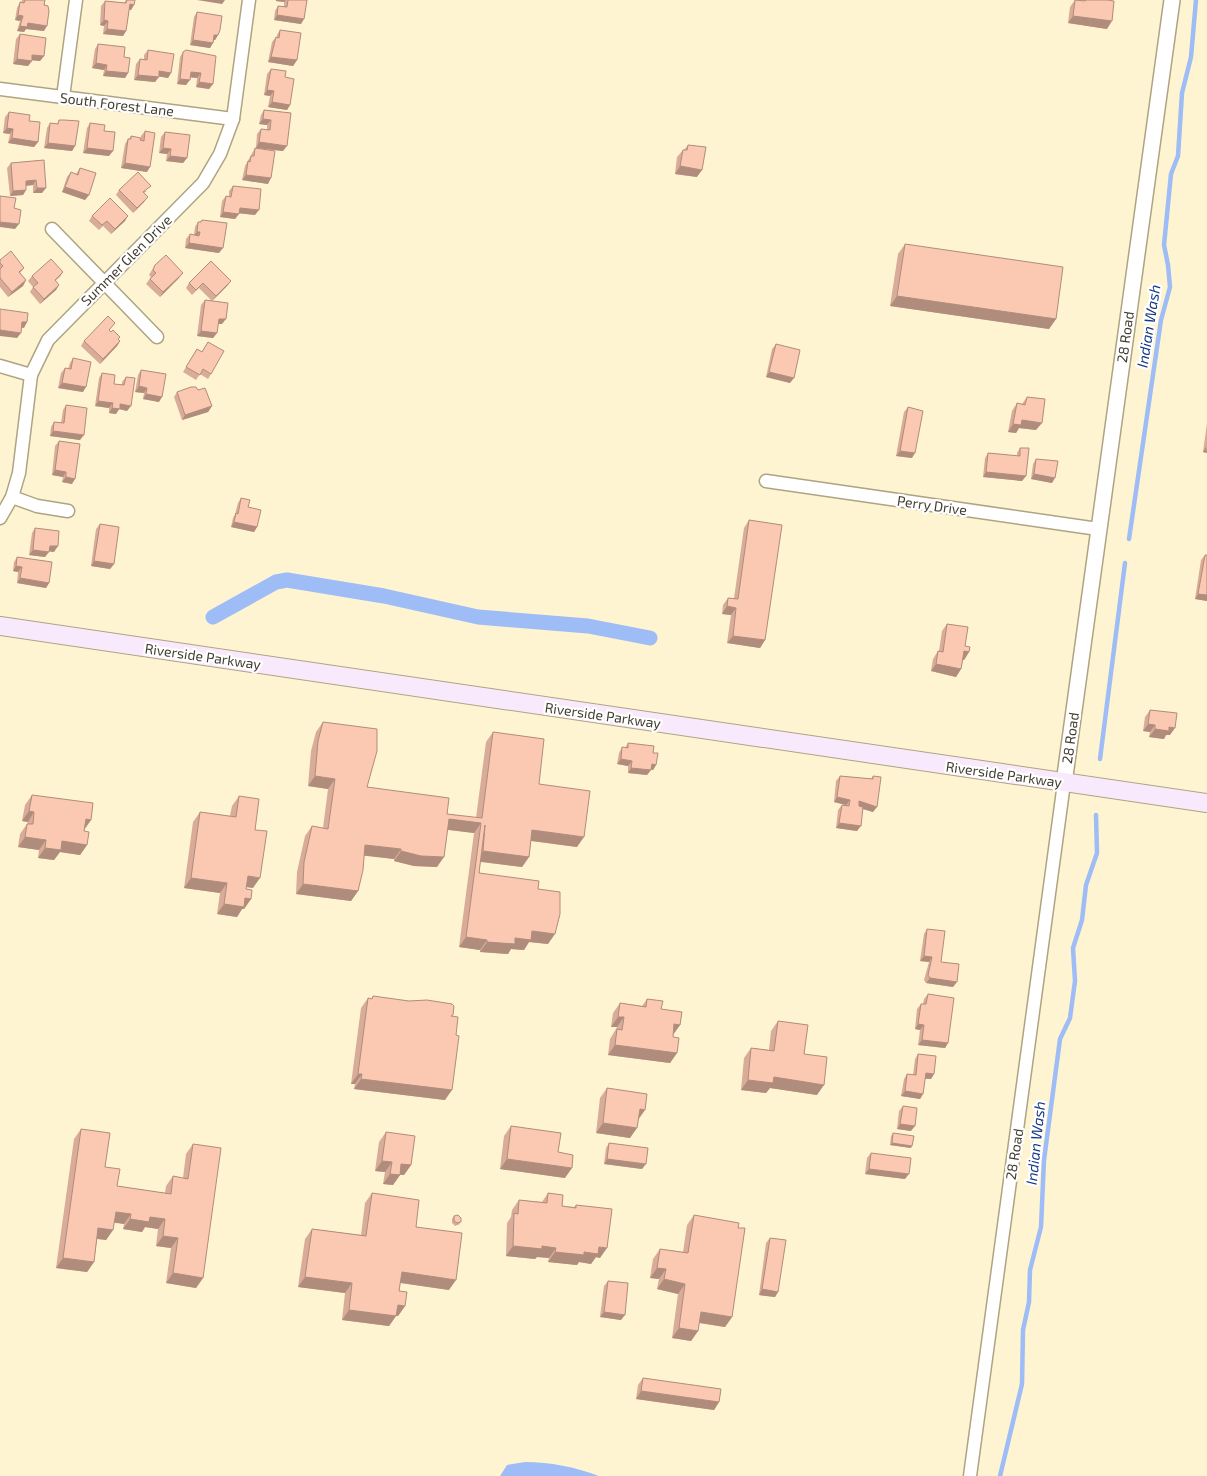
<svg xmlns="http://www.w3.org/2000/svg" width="1207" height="1476" viewBox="0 0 1207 1476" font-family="'Exo 2',sans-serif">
  <rect width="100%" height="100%" fill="#fef4d1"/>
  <path fill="#9ebcf5" d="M525 1462C551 1462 574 1467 599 1476H500L507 1465Z"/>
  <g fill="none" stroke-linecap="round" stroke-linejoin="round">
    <g stroke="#9ebcf5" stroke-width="4.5">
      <path d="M1129 539 1161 320 1170 287 1168 265 1164 245 1171 174 1178 156 1182 93 1191 57 1196 0"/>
      <path d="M1100 759 1125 563"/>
      <path d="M1000 1476 1022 1384 1023 1330 1029 1302 1030 1270 1041 1227 1044 1160 1060 1039 1070 1018 1075 981 1073 948 1082 920 1086 885 1097 853 1096 815"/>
    </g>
    <path stroke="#9ebcf5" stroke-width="15" d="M213 617 276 582 287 580 384 596 478 617 588 626 650 638"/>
    <defs>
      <g id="minor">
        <path d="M0 89 233 119"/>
        <path d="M63 97 76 0"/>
        <path d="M52 229 157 337"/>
        <path d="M0 366 31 375"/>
        <path d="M766 481 1098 529"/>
        <path d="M12 497 37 506 68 511"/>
        <path d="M0 518 12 497 19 473 31 375 48 340 203 183 220 154 233 119 249 0"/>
        <path d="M970 1476 1064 783"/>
      </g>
      <path id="tertiary" d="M1064 783 1172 0"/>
      <path id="secondary" d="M0 626 1207 803"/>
    </defs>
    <use href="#minor" stroke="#aea483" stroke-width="15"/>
    <use href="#tertiary" stroke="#aea483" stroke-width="18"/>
    <use href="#secondary" stroke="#aea483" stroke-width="20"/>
    <use href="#minor" stroke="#fff" stroke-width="12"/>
    <use href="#tertiary" stroke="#fff" stroke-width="15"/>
    <use href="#secondary" stroke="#f9e9fc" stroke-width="18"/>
  </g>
  <g fill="#d8ac98">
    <path d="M22 0H45L44 31 26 29 24 32 17 31 20 21 15 20 17 8 20 2 21 3Z"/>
    <path d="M126 0H135L131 10H129L126 31 123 36 103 34 104 26 100 25 101 6 105 1 124 3Z"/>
    <path d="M276 0H307L301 24 274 20 275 11 278 6 284 7V2L276 1Z"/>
    <path d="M1075 0H1107V29L1068 23 1070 7Z"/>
    <path d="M197 12 218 35 215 40H214L210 48 190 45 194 17Z"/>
    <path d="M280 30 297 60 293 66 268 62 272 42 276 37 277 38V35Z"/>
    <path d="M20 34 44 56 40 61 32 60 28 66 13 64 16 39Z"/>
    <path d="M98 44 124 57 128 73 125 78 103 76 104 70 92 68 95 49Z"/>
    <path d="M148 50 171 73 168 78 159 76 155 82 134 80 136 64 140 59H144V55Z"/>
    <path d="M183 52 213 84 209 89 196 87 197 78 190 77 186 85 177 84 180 57Z"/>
    <path d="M271 69 285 77 290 105 287 110 268 107 270 96 264 95 267 74Z"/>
    <path d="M264 110 291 113 283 151 256 148 257 134 261 129 267 130V125L259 124 261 115Z"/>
    <path d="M9 112 29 121 38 142 34 147 8 143 10 134 3 133 5 117Z"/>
    <path d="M59 120 75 146 72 151 44 148 47 128 50 123 57 124Z"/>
    <path d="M90 123 104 131 109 156 83 153 87 128Z"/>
    <path d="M145 131 147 172 121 168 125 144 128 139H129L131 136 141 140V136Z"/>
    <path d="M165 132 187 158 183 163 166 161 167 154 159 153 161 137Z"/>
    <path d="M688 145 697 177 675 174 677 157 683 150H684Z"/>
    <path d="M255 148 268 184 242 180 245 166Z"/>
    <path d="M44 160 42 193H33V185L26 186V190L23 195 10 196 7 168 11 163Z"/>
    <path d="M80 168 89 195 85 200 62 192 67 177 71 172 76 174Z"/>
    <path d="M233 186 255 215 239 213 235 219 220 217 222 201 226 196 229 197V191Z"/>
    <path d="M119 190 147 191 144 193V202L133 213 116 195Z"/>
    <path d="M92 216 125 221 111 234 103 226 99 230 89 221Z"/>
    <path d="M202 220 219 253 185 248 186 239 190 234 194 235 195 227 198 222H200Z"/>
    <path d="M905 244 1056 319 1049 329 890 306 898 254Z"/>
    <path d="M0 260 24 268 20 273 26 280 23 286 8 297 0 287Z"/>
    <path d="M155 265 179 278 160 297 146 284 151 277 149 275Z"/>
    <path d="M63 272 60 277 55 281 59 285 56 290 40 304 30 292 33 287 28 281 32 276Z"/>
    <path d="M231 281 227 286 212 301 222 324H218L217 333 213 338 197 336 201 305 205 300 212 301 199 288 192 295 186 288 189 283Z"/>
    <path d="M111 328 109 330 120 341 117 346 100 364 81 346 84 341Z"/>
    <path d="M208 342 211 374 208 379 200 374 196 380 183 372 197 349 202 352Z"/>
    <path d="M776 344 790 383 766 377 772 349Z"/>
    <path d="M73 358 83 392 58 388 61 373 65 368 68 369 70 363Z"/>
    <path d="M141 370 159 402 143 399 144 393 135 392 138 375Z"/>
    <path d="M102 373 114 384 122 385V382L126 377 127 411 119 409 116 414 109 413V408L95 406 99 378Z"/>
    <path d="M198 390 212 406 208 412 182 420 174 397 177 392Z"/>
    <path d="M1027 397 1036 430 1019 428 1016 433 1008 432 1012 411 1017 403 1022 404Z"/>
    <path d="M66 405 80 440 50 436 51 427 54 422 61 423 63 410Z"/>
    <path d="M908 407 912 458 896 456 904 412Z"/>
    <path d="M1207 423V453L1203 452Z"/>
    <path d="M59 441 72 484 62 482 63 477 52 475 55 446Z"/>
    <path d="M1020 448 1026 476 1022 481 983 477 985 458 988 453 1017 456V453Z"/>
    <path d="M1036 459 1052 483 1031 479 1033 464Z"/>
    <path d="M241 498 248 507 257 527 254 532 231 527 233 518 235 514 238 503Z"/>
    <path d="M749 520 765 640 760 648 727 643 731 615 722 614 723 605 728 598H734L744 528Z"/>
    <path d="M100 524 114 564 110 569 91 566 96 529Z"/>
    <path d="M35 528 54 552 49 551 45 557 29 555 32 533Z"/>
    <path d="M1205 555H1207V601L1195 599 1201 560Z"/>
    <path d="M17 557 49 583 46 588 17 583 18 572 13 571 14 562Z"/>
    <path d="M947 624 969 652 964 660 963 659 961 669 956 677 931 671 933 659 938 651H939L942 631Z"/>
    <path d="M1150 710 1170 735H1166L1164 739 1149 737 1150 732 1143 731 1145 717Z"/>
    <path d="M323 722 367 787 447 814 476 818 486 742 493 732 539 784 577 847 531 841 529 857 522 867 480 862 479 873 538 889 548 944 529 942 524 950 511 949 508 954 480 952V950L459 947 474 833 448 830 437 867 414 866 394 861V859L364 855 358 891 351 901 296 894 297 872 305 836 312 826 323 828 328 789 308 786 311 751 316 732Z"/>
    <path d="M628 743 653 753 656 765 653 770 651 769 647 775 628 773V766L617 764 619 753 622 747 625 748Z"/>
    <path d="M840 776 871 779 873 776V812L863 809 857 831 836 828 838 810 842 805H846L834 802 836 781Z"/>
    <path d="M32 795 91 820 84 829 87 845 80 855 60 852 54 860 38 858 39 850 18 847 20 834 27 824 28 822 22 821 25 805Z"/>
    <path d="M239 796 255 830 253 888 246 887V889L251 899 244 909H242L237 917 217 914 220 893 184 888 193 822 200 812 230 816 232 806Z"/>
    <path d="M927 929 941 962 953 987 926 983 924 980 929 962 920 961 924 934Z"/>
    <path d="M928 994 948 1043 945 1048 918 1045 920 1030 915 1029 917 1009 921 1004H923L924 999Z"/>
    <path d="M373 996 452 1016 445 1100 354 1089 355 1084H351L361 1008 368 998 371 999Z"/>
    <path d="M647 999 661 1009 680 1025 673 1034V1037L677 1053 670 1063 608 1055 610 1039 616 1029 617 1027H611L613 1013 620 1003 642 1006Z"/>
    <path d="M778 1021 804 1054 817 1095 770 1088 766 1093 741 1090 744 1058 751 1048 769 1050 771 1031Z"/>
    <path d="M918 1054 934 1074 931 1079H925L923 1094 920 1099 901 1096 904 1079 907 1074 913 1075 915 1059Z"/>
    <path d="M607 1088 639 1119 630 1138 596 1133 600 1098Z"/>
    <path d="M903 1106 911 1131 897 1129 899 1111Z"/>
    <path d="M511 1126 558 1152 565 1178 500 1169 504 1136Z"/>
    <path d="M81 1129 117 1186 165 1193 166 1186 173 1176 183 1178 186 1154 193 1144 203 1278 196 1288 166 1283 171 1248 156 1246 158 1229 145 1227 142 1232 123 1229 124 1224 114 1222 113 1230 106 1240 97 1239 94 1262 87 1272 56 1268 74 1139Z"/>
    <path d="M386 1132 411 1165 404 1175H400L393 1185 383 1184 385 1172 375 1171 379 1142Z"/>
    <path d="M893 1133 911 1148 890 1145 891 1136Z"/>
    <path d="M609 1143 642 1169 604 1164 606 1148Z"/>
    <path d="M871 1153 905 1179 865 1174 867 1158Z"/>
    <path d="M372 1193 416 1227 449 1290 400 1283 399 1291 405 1306 398 1316H396L389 1326 342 1320 345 1293 298 1287 305 1239 312 1229 361 1235 365 1203Z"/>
    <path d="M548 1193 562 1206 574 1207 576 1205 600 1258 596 1257 591 1264 579 1262 577 1265 548 1262 549 1258 537 1257 535 1259 506 1256 507 1223 511 1217 512 1210 519 1200 542 1202Z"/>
    <path d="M694 1215 732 1317 725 1327 699 1323 698 1331 691 1341 672 1338 678 1294 657 1289 659 1279 650 1278 653 1259 660 1249 683 1252 687 1225Z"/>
    <path d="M454 1216 460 1224 455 1226 452 1223V1219Z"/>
    <path d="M770 1238 778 1292 775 1297 759 1295 766 1243Z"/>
    <path d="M608 1281 621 1320 600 1317 604 1286Z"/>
    <path d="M643 1378 719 1402 714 1410 636 1399 638 1385Z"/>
  </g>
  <g fill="#b08c7c">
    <path d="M197 0H225L222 4Z"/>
    <path d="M276 0H286L284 2 276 1Z"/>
    <path d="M130 4 134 5 131 10 126 9Z"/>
    <path d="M18 15 23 16 20 21 15 20Z"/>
    <path d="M277 15 304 19 301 24 274 20Z"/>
    <path d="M1073 16 1112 21 1107 29 1068 23Z"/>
    <path d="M104 20 108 21 104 26 100 25Z"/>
    <path d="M28 23 47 26 44 31 26 29 24 32 17 31 20 26Z"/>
    <path d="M107 29 126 31 123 36 103 34Z"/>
    <path d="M214 35H218L215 40H211Z"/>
    <path d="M193 40 213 43 210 48 190 45Z"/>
    <path d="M32 55 44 56 40 61 29 60Z"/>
    <path d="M271 57 297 60 293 66 268 62Z"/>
    <path d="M17 59 32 61 28 66 13 64Z"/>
    <path d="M96 63 107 65 104 70 92 68Z"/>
    <path d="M106 71 128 73 125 78 103 76Z"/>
    <path d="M159 71 171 73 168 78 156 76Z"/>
    <path d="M191 72 201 73 197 78 187 77Z"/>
    <path d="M138 75 159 77 155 82 134 80Z"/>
    <path d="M180 79 190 80 186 85 177 84Z"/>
    <path d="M199 82 213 84 209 89 196 87Z"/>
    <path d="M267 90 274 91 270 96 264 95Z"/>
    <path d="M272 102 290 105 287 110 268 107Z"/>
    <path d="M263 119 271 120 267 125 259 124Z"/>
    <path d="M7 128 13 129 10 134 3 133Z"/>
    <path d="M12 138 38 142 34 147 8 143Z"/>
    <path d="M259 142 287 146 283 151 256 148Z"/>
    <path d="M48 143 75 146 72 151 44 148Z"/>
    <path d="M87 148 113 151 109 156 83 153Z"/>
    <path d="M163 148 171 149 167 154 159 153Z"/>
    <path d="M170 156 187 158 183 163 166 161Z"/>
    <path d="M125 163 150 167 147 172 121 168Z"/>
    <path d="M680 166 702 170 697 177 675 174Z"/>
    <path d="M246 175 271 178 268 184 242 180Z"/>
    <path d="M36 180 33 185 22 186 26 181Z"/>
    <path d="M65 187 89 195 85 200 62 192Z"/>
    <path d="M37 188H46L42 193H33Z"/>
    <path d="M26 190 23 195 10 196 13 191Z"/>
    <path d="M148 197 144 202 133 213 137 208Z"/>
    <path d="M240 208 259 210 255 215 236 213Z"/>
    <path d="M223 212 239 214 235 219 220 217Z"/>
    <path d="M128 216 125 221 111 234 115 229Z"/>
    <path d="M0 222 19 224 15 229 0 227Z"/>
    <path d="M197 232H200L196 237H193Z"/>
    <path d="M189 243 223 248 219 253 185 248Z"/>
    <path d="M183 273 179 278 160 297 163 292Z"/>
    <path d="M26 280 23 286 8 297 12 292Z"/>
    <path d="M231 281 227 286 212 301 216 296Z"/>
    <path d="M59 285 56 290 40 304 44 299Z"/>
    <path d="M897 296 1056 319 1049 329 890 306Z"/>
    <path d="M219 319H226L222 324H215Z"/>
    <path d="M22 322H27L24 328 18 327Z"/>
    <path d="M0 330 21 333 17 338 0 336Z"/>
    <path d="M201 331 217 333 213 338 197 336Z"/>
    <path d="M120 341 117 346 100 364 103 359Z"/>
    <path d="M769 372 794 378 790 383 766 377Z"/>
    <path d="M62 383 86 387 83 392 58 388Z"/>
    <path d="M139 386 147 388 144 393 135 392Z"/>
    <path d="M146 394 162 397 159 402 143 399Z"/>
    <path d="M98 401 113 403 109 408 95 406Z"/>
    <path d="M120 404 131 406 127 411 119 409 116 414 109 413 112 408Z"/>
    <path d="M212 406 208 412 182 420 185 415Z"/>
    <path d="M1022 420 1042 423 1036 430 1019 428 1016 433 1008 432 1013 424Z"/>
    <path d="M53 431 84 435 80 440 50 436Z"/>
    <path d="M1206 447 1207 453 1203 452Z"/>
    <path d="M900 451 915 453 912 458 896 456Z"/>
    <path d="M55 470 66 472 63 477 52 475Z"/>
    <path d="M986 472 1026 476 1022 481 983 477Z"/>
    <path d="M1034 474 1055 478 1052 483 1031 479Z"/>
    <path d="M66 477 75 479 72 484 62 482Z"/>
    <path d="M234 522 257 527 254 532 231 527Z"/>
    <path d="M50 546H58L54 552 46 551Z"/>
    <path d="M33 550 49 552 45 557 29 555Z"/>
    <path d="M94 561 114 564 110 569 91 566Z"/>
    <path d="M16 566 22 567 18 572 13 571Z"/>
    <path d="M20 578 49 583 46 588 17 583Z"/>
    <path d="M1198 594 1207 595V601L1195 599Z"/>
    <path d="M727 606 736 608 731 615 722 614Z"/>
    <path d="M733 636 765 640 760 648 727 643Z"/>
    <path d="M964 651 969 652 964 660 959 659Z"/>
    <path d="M936 664 961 669 956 677 931 671Z"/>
    <path d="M1148 724 1155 725 1150 732 1143 731Z"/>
    <path d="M1169 727 1175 728 1170 735H1166L1164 739 1149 737 1155 729Z"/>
    <path d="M621 759 632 761 628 766 617 764Z"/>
    <path d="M652 764 656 765 653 770 648 769Z"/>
    <path d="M631 768 651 770 647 775 628 773Z"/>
    <path d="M315 776 335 779 328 789 308 786Z"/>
    <path d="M837 797 850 800 846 805 834 802Z"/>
    <path d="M859 801 877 807 873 812 856 807Z"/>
    <path d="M29 811 34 812 28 822 22 821Z"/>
    <path d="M86 819 91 820 84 830Z"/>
    <path d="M449 819 481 823 474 833 442 829Z"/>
    <path d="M839 823 861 826 857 831 836 828Z"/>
    <path d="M532 830 584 837 577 847 525 840Z"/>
    <path d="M25 837 46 840 39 850 18 847Z"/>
    <path d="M62 841 87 845 80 855 60 852 54 860 38 858 45 848Z"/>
    <path d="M365 845 401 849 394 859 358 855Z"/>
    <path d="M401 851 444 857 437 867 414 866 394 861Z"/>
    <path d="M483 851 529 857 522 867 476 861Z"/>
    <path d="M248 876 260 878 253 888 241 886Z"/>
    <path d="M191 878 227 883 220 893 184 888Z"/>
    <path d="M303 884 358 891 351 901 296 894Z"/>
    <path d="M245 898 251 899 244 909H242L237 917 217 914 224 904Z"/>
    <path d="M532 931 555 934 548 944 529 942 524 950 511 949 508 954 480 952 487 942 515 938Z"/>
    <path d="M466 937 487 940 480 950 459 947Z"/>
    <path d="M924 956 932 957 929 962 920 961Z"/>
    <path d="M930 978 957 982 953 987 926 983Z"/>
    <path d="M618 1017H624L617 1027H611Z"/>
    <path d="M674 1024 680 1025 673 1035Z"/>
    <path d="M918 1024 924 1025 920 1030 915 1029Z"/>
    <path d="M922 1040 948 1043 945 1048 918 1045Z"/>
    <path d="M615 1045 677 1053 670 1063 608 1055Z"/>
    <path d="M926 1073 934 1074 931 1079 922 1078Z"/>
    <path d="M358 1074H362L355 1084H351Z"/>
    <path d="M774 1077 824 1085 817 1095 770 1088 766 1093 741 1090 748 1080Z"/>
    <path d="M361 1079 452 1090 445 1100 354 1089Z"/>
    <path d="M905 1091 923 1094 920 1099 901 1096Z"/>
    <path d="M640 1109 645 1110 638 1120Z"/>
    <path d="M603 1123 637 1128 630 1138 596 1133Z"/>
    <path d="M900 1124 915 1126 911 1131 897 1129Z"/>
    <path d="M892 1143 912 1146 911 1148 890 1145Z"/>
    <path d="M507 1159 572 1168 565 1178 500 1169Z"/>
    <path d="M607 1159 646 1164 642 1169 604 1164Z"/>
    <path d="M382 1161 392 1162 385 1172 375 1171Z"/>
    <path d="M401 1164 411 1165 404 1175 394 1174Z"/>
    <path d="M869 1169 909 1174 905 1179 865 1174Z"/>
    <path d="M390 1174 400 1175 393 1185 383 1184Z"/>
    <path d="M116 1212 131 1214 124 1224 109 1222Z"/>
    <path d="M150 1217 165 1219 158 1229 145 1227 142 1232 123 1229 130 1219Z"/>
    <path d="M98 1228 113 1230 106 1240 91 1238Z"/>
    <path d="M163 1236 178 1238 171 1248 156 1246Z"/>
    <path d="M513 1246H542L556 1248 549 1258 537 1257 535 1259 506 1256Z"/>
    <path d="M599 1247 607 1248 600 1258 596 1257 591 1264 579 1262 577 1265 548 1262 555 1252H584Z"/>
    <path d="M63 1258 94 1262 87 1272 56 1268Z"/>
    <path d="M657 1268 666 1269 659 1279 650 1278Z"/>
    <path d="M402 1272 456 1280 449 1290 395 1282Z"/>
    <path d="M173 1273 203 1278 196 1288 166 1283Z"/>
    <path d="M305 1277 352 1283 345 1293 298 1287Z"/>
    <path d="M664 1279 685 1284 678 1294 657 1289Z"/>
    <path d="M762 1289 778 1292 775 1297 759 1295Z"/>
    <path d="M398 1305 405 1306 398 1316 391 1315Z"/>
    <path d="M349 1310 396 1316 389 1326 342 1320Z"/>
    <path d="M604 1312 625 1315 621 1320 600 1317Z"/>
    <path d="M701 1312 732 1317 725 1327 694 1322Z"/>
    <path d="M679 1328 698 1331 691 1341 672 1338Z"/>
    <path d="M641 1391 719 1402 714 1410 636 1399Z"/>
  </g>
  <g fill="#fbc8b1" stroke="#b08c7c">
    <path d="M25 0H45L44 5 48 6 49 11 47 26 28 23 27 27 20 26 23 16 18 15 20 2 24 3Z"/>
    <path d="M127 0H135L134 5 130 4 126 31 107 29 108 21 104 20 105 1 126 3Z"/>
    <path d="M288 0H307L304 19 277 15 278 6 287 7Z"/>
    <path d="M1075 0 1085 1 1086 0H1107L1114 1 1112 21 1073 16Z"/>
    <path d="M197 12 222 16 220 30 218 35H214L213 43 193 40Z"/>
    <path d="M280 30 301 33 297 60 271 57 276 37 279 38Z"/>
    <path d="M20 34 46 38 44 56 32 55V61L17 59Z"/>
    <path d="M98 44 125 47 124 57 130 58 128 73 106 71 107 65 96 63Z"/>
    <path d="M148 50 174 54 171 73 159 71V77L138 75 140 59 147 60Z"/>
    <path d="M186 50 216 56 213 84 199 82 201 73 191 72 190 80 180 79 183 52Z"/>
    <path d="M271 69 286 71 285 77 294 79 290 105 272 102 274 91 267 90Z"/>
    <path d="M264 110 291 113 287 146 259 142 261 129 270 130 271 120 263 119Z"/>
    <path d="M9 112 30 115 29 121 40 122 38 142 12 138 13 129 7 128Z"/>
    <path d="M59 120H64L79 121 75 146 48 143 50 123 58 124Z"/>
    <path d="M90 123 105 125 104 131 115 132 113 151 87 148Z"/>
    <path d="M145 131 155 133 150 167 125 163 128 139H131V136L141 138 140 140 144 141Z"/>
    <path d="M165 132 190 135 187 158 170 156 171 149 163 148Z"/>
    <path d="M688 145 706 147 702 170 680 166 683 150H687Z"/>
    <path d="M255 148 275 151 271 178 246 175 248 161 250 162 251 156H254Z"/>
    <path d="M44 160 46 188H37L36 180 26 181V190L13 191 11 163Z"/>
    <path d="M80 168 96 173 89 195 65 187 71 172 78 175Z"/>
    <path d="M138 172 151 186 143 192 148 197 137 208 119 190Z"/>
    <path d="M233 186 261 189 259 210 240 208 239 214 223 212 226 196 231 197Z"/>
    <path d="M0 196 16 198 14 208 21 210 19 224 0 222Z"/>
    <path d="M110 198 128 216 115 229 107 221 102 225 92 216Z"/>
    <path d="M202 220 227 223 223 248 189 243 190 234 199 236 200 232H197L198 222H201Z"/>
    <path d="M905 244 1063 267 1056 319 897 296Z"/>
    <path d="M11 251 24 268 19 272 26 280 12 292 0 278V269L3 266 0 263V260Z"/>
    <path d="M166 255 183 273 163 292 150 279 156 273 153 270 155 265Z"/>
    <path d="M51 259 63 272 55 280 59 285 44 299 33 287 38 283 32 276Z"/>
    <path d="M211 261 231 281 216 296 203 283 196 290 189 283Z"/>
    <path d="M205 300 228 303 226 319H219L217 333 201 331Z"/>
    <path d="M0 309 28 313 27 322H22L21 333 0 330Z"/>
    <path d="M108 316 115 323 109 330 111 332 113 330 120 337 118 339 120 341 103 359 84 341Z"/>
    <path d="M208 342 224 351 211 374 203 369 200 375 186 367 197 349 202 352Z"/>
    <path d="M776 344 800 350 794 378 769 372Z"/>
    <path d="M73 358 91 362 86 387 62 383 65 368 71 369Z"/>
    <path d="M141 370 166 374 162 397 146 394 147 388 139 386Z"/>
    <path d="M102 373 115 375 114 384 124 385 126 377 135 378 131 406 120 404V409L112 408 113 403 98 401Z"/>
    <path d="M191 387H196L198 390 205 388 212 406 185 415 177 392Z"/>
    <path d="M1027 397 1045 399 1042 423 1022 420 1021 425 1013 424 1017 403 1025 405Z"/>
    <path d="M66 405 87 408 84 435 53 431 54 422 64 423Z"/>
    <path d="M908 407 923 411 915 453 900 451Z"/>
    <path d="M59 441 80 444 75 479 66 477V472L55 470Z"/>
    <path d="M1020 448H1029L1026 476 986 472 988 453 1020 456Z"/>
    <path d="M1036 459 1058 461 1055 478 1034 474Z"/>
    <path d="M241 498 250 500 248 507 261 510 257 527 234 522 236 513 238 514Z"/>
    <path d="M749 520 782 525 765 640 733 636 736 608 727 606 728 598 738 599Z"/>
    <path d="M100 524 119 527 114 564 94 561Z"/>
    <path d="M35 528 59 531 58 546H50L49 552 33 550Z"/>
    <path d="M1205 555H1207V595L1198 594Z"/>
    <path d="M17 557 52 562 49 583 20 578 22 567 16 566Z"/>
    <path d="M947 624 968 627 965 646 970 647 969 652 964 651 961 669 936 664 938 651 943 652Z"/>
    <path d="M1150 710 1177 713 1175 728 1169 727V731L1155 729V725L1148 724Z"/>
    <path d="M323 722 377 729V751L367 787 449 798 447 814 482 818 493 732 544 739 539 784 590 791 584 837 532 830 529 857 483 851 485 825 479 873 539 881 538 889 560 892V914L555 934 532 931 531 940 515 938V944L487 942V940L466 937 481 823 449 819 444 857 421 856 401 851V849L365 845 363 870 358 891 303 884 304 862 312 826 328 829 335 779 315 776 318 741Z"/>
    <path d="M628 743 654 746 653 753H658L656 765 652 764 651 770 631 768 632 761 621 759 622 747 628 748Z"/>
    <path d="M840 776 873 779V776L881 777 877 807 859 801V806L863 807 861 826 839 823 842 805 849 806 850 800 837 797Z"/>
    <path d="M32 795 93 803 91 820 86 819 84 831 89 832 87 845 62 841 61 850 45 848 46 840 25 837 27 824H33L34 812 29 811Z"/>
    <path d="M239 796 259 799 255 830 267 831 260 878 248 876 246 889 252 890 251 899 245 898 244 907 224 904 227 883 191 878 200 812 236 817Z"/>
    <path d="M927 929 945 931 941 962 959 964 957 982 930 978 928 975 932 957 924 956Z"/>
    <path d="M928 994 954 998 948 1043 922 1040 924 1025 918 1024 921 1004H926Z"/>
    <path d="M373 996 409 1001 427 1000 452 1004 454 1006 453 1015 451 1016 458 1017 456 1035 459 1036 452 1090 361 1079 362 1074H358L368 998 372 999Z"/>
    <path d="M647 999 663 1001 661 1009 682 1012 680 1025 674 1024 673 1037 679 1038 677 1053 615 1045 617 1029 622 1030 624 1017H618L620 1003 646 1007Z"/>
    <path d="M778 1021 808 1025 804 1054 827 1057 824 1085 774 1077 773 1083 748 1080 751 1048 774 1051Z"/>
    <path d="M918 1054 936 1056 934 1074 926 1073 923 1094 905 1091 907 1074 916 1075Z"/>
    <path d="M607 1088 647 1094 645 1110 640 1109 637 1128 603 1123Z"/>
    <path d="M903 1106 917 1108 915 1126 900 1124Z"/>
    <path d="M511 1126 561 1133 558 1152 573 1155 572 1168 507 1159Z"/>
    <path d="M81 1129 110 1133 105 1167 120 1169 117 1186 171 1194 173 1176 188 1179 193 1144 221 1148 203 1278 173 1273 178 1238 163 1236 165 1219 150 1217 149 1222 130 1219 131 1214 116 1212 113 1230 98 1228 94 1262 63 1258Z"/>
    <path d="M386 1132 415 1136 411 1165 401 1164 400 1175 390 1174 392 1162 382 1161Z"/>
    <path d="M893 1133 914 1136 912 1146 892 1143Z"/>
    <path d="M609 1143 648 1148 646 1164 607 1159Z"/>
    <path d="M871 1153 911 1158 909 1174 869 1169Z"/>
    <path d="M372 1193 419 1200 416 1227 462 1233 456 1280 402 1272 399 1291 407 1292 405 1306 398 1305 396 1316 349 1310 352 1283 305 1277 312 1229 366 1236Z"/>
    <path d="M548 1193 563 1195 562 1206 576 1208V1205L612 1209 607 1248 599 1247 598 1254 584 1252V1255L555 1252 556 1248 542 1246V1249L513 1246 514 1213 518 1214 519 1200 547 1203Z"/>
    <path d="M458 1215 461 1218V1222L457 1223 454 1221V1216Z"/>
    <path d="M694 1215 739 1223 738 1228H745L732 1317 701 1312 698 1331 679 1328 685 1284 664 1279 666 1269 657 1268 660 1249 688 1253Z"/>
    <path d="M770 1238 786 1240 778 1292 762 1289Z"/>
    <path d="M608 1281 628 1283 625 1315 604 1312Z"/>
    <path d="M643 1378 721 1389 719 1402 641 1391Z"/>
  </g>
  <g text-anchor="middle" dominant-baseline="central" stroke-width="4.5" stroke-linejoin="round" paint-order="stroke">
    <g font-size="14" fill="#413d2f" stroke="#fff">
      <text transform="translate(117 104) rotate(7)">South Forest Lane</text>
      <text transform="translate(126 260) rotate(-45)">Summer Glen Drive</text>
      <text transform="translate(1125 337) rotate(-82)">28 Road</text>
      <text transform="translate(932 505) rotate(8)">Perry Drive</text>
      <text transform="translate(203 656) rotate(8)">Riverside Parkway</text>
      <text transform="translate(603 715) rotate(8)">Riverside Parkway</text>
      <text transform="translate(1070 738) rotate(-82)">28 Road</text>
      <text transform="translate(1004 774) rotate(8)">Riverside Parkway</text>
      <text transform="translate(1014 1154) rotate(-81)">28 Road</text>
    </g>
    <g font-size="15" font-style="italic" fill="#143887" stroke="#fff">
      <text transform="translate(1148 326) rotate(-81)">Indian Wash</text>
      <text transform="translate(1035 1143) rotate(-84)">Indian Wash</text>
    </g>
  </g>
</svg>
